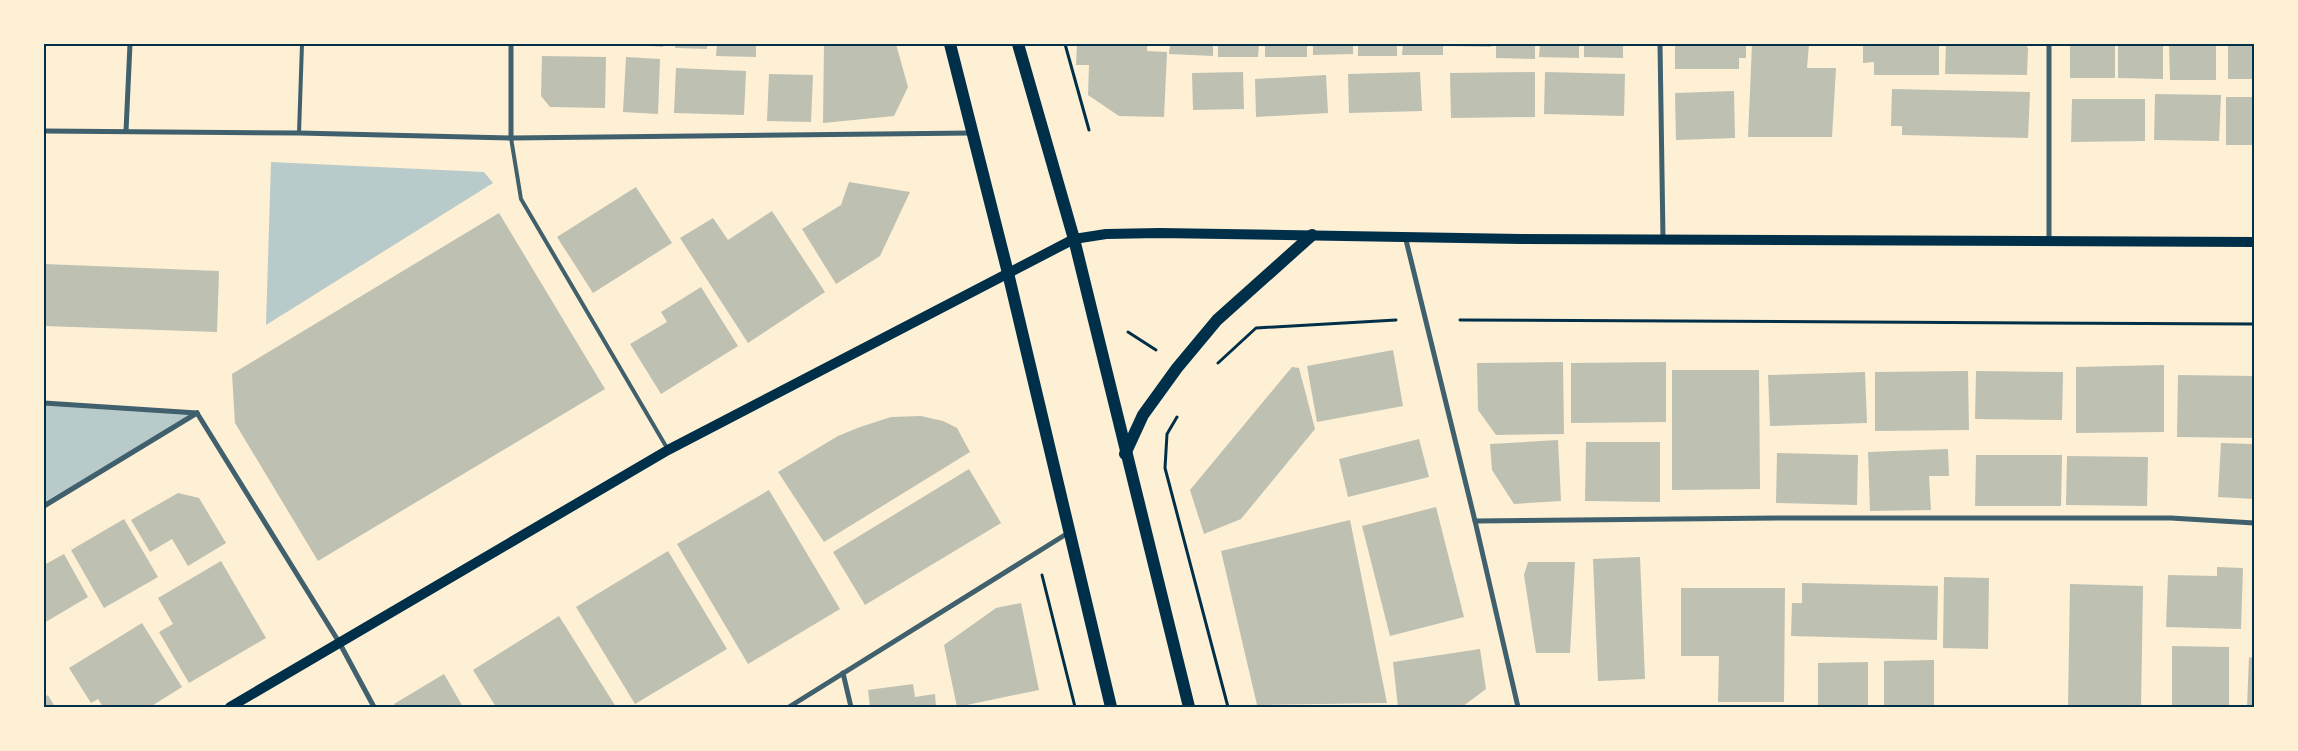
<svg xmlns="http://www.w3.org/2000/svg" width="2298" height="751" viewBox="0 0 2298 751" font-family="'Exo 2',sans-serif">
  <rect width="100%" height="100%" fill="#fdf0d5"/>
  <g fill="#b9caca">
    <path d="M271 162 484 172 493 183 266 325Z"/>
    <path d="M44 403 197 413 44 506Z"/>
  </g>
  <g fill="#bec0b2">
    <path d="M638 44H664L663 47 638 45Z"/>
    <path d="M675 44H707V49L675 48Z"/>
    <path d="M717 44H756V57L716 56Z"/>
    <path d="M824 44H896L908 87 894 116 823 123Z"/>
    <path d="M1077 44H1147V51L1167 52 1164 117 1119 116 1088 95 1089 65H1076Z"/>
    <path d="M1170 44H1213V56L1169 54Z"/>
    <path d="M1218 44H1259L1258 57H1218Z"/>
    <rect x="1265" y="44" width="42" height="13"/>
    <path d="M1313 44H1353V54L1313 55Z"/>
    <rect x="1358" y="44" width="39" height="12"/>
    <path d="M1403 44H1443V55H1402Z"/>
    <path d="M1450 44H1491V47L1450 46Z"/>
    <path d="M1496 44H1535V59L1496 58Z"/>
    <path d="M1540 44H1579V58L1539 57Z"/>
    <path d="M1584 44H1623V58L1584 57Z"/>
    <path d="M1675 44H1746V58H1739V69H1675Z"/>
    <path d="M1752 44H1809L1807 68H1836L1832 137H1748Z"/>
    <path d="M1863 44H1939V75H1874V62L1863 63Z"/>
    <path d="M1946 44H2025L2028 48 2027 75 1945 74Z"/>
    <rect x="2070" y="44" width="45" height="34"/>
    <path d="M2118 44H2163V79L2118 78Z"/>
    <path d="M2169 44H2216V80H2170Z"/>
    <rect x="2228" y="44" width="26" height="35"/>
    <path d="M542 56 606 57 605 108 550 107 541 96Z"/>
    <path d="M626 57 660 59 658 114 623 112Z"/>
    <path d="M676 68 746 71 744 115 674 113Z"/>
    <path d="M1243 72 1244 109 1193 110 1192 73Z"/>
    <path d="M1420 72 1422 111 1349 113 1348 74Z"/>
    <path d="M1535 72V117L1451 118 1450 73Z"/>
    <path d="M1545 72 1625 74 1624 116 1544 114Z"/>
    <path d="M769 74 813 75 811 122 767 121Z"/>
    <path d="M1326 75 1328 113 1256 117 1255 79Z"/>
    <path d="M1892 89 2030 92 2028 138 1902 135V126H1891Z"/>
    <path d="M1734 91 1735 138 1676 140 1675 93Z"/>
    <path d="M2155 94 2221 95 2219 141 2154 140Z"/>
    <rect x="2226" y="97" width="28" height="48"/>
    <path d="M2072 99H2145V141L2071 142Z"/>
    <path d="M849 182 910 192 880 256 836 284 802 229 841 205Z"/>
    <path d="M636 187 672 243 593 293 557 237Z"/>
    <path d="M772 211 825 292 748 343 680 238 713 218 728 240Z"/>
    <path d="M499 213 605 389 318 561 235 423 232 374Z"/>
    <path d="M44 264 219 271 217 332 44 326Z"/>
    <path d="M701 287 738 346 661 394 630 344 667 322 661 312Z"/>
    <path d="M1393 350 1403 406 1317 422 1307 366Z"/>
    <path d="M1563 362 1564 434 1496 435 1478 410 1477 363Z"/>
    <path d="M1666 362V422L1571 423V363Z"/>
    <path d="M2164 365V432L2076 433V367Z"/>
    <path d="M1292 367 1299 368 1315 429 1241 519 1204 534 1190 490Z"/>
    <path d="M1672 370H1759L1760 489 1672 490Z"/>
    <path d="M1968 371 1969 430 1875 431V372Z"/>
    <path d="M1976 371 2063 372 2062 420 1975 419Z"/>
    <path d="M1865 372 1867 423 1770 426 1768 375Z"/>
    <path d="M2178 375 2254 376V438L2177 437Z"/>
    <path d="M921 416 943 421 957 428 970 452 824 542 778 472 838 436 860 427 891 417Z"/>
    <path d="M1419 439 1429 477 1348 497 1339 459Z"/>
    <path d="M1558 440 1561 501 1514 504 1492 470 1490 444Z"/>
    <path d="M1586 442H1660V502L1585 501Z"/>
    <path d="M2221 443 2254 444V499L2218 497Z"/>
    <path d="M1948 449 1949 476H1929L1931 510 1870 511 1868 452Z"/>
    <path d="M1777 453 1858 455 1857 505 1776 503Z"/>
    <path d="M1976 455H2062L2061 506H1975Z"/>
    <path d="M2067 456 2148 457 2147 506 2066 505Z"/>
    <path d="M969 469 1001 523 865 605 833 552Z"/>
    <path d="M769 490 840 609 748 664 677 544Z"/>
    <path d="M178 493 199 498 226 543 188 566 172 539 150 552 131 520Z"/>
    <path d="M1436 507 1464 617 1390 636 1362 526Z"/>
    <path d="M124 519 158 577 104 608 71 550Z"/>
    <path d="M1350 520 1387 703 1257 705 1221 551Z"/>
    <path d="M668 551 727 649 635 704 576 607Z"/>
    <path d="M64 554 88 597 44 623V565Z"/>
    <path d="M1640 557 1645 679 1598 681 1593 559Z"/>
    <path d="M221 561 266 638 189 683 159 632 173 624 158 598Z"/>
    <path d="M1528 562H1575L1570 653H1536L1524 575Z"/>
    <path d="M2217 567 2243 568 2241 629 2166 627 2168 575 2217 576Z"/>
    <path d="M1944 577 1989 578 1988 649 1943 648Z"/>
    <path d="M1802 583 1938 586 1937 640 1791 636 1792 603H1802Z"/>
    <path d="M2070 584 2143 586 2141 707H2068Z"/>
    <path d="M1681 588H1785L1784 702H1718L1719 656H1681Z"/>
    <path d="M1021 603 1039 690 957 707 944 645 996 608Z"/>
    <path d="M559 616 616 707H496L473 670Z"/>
    <path d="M142 623 182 687 150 707H103L98 699 91 703 69 668Z"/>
    <path d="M2172 646 2229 647V707H2172Z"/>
    <path d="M1480 649 1486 689 1462 707H1398L1393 662Z"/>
    <path d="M2249 657 2254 658V707H2247Z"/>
    <path d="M1934 660V707H1884V661Z"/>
    <path d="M1868 662V707H1818V663Z"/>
    <path d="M444 674 463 707H396L394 704Z"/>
    <path d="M913 684 915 697 935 694 936 707H870L868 690Z"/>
    <path d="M48 695 55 707H44V698Z"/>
  </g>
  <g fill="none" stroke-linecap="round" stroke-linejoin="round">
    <g stroke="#003049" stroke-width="3">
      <path d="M1065 44 1089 130"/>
      <path d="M1460 320 2254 324"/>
      <path d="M1128 332 1156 350"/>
      <path d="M1218 363 1256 328 1396 320"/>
      <path d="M1177 417 1167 434 1165 468 1228 707"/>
      <path d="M1042 575 1075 707"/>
    </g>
    <g stroke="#3f606c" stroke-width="4">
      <path d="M299 133 302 44"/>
      <path d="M511 138 521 199 667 448"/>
    </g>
    <g stroke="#3f606c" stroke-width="5">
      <path d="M511 44V138"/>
      <path d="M1660 44 1663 239"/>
      <path d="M2049 44V241"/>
      <path d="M44 131 299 133 511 138 972 133"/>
      <path d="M126 131 130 44"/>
      <path d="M1405 236 1475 521 1518 707"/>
      <path d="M44 403 197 413"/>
      <path d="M197 413 339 642 374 707"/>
      <path d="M44 506 197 413"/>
      <path d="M1475 521 1778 518H2171L2254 523"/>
      <path d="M843 673 851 707"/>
      <path d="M789 707 1068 533"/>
    </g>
    <path stroke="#003049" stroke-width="10" d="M230 707 668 450 1074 239 1106 234 1160 233 1521 239 2254 242"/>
    <g stroke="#003049" stroke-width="12">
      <path d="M950 44 1008 273 1111 707"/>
      <path d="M1018 44 1074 239 1189 707"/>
      <path d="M1125 454 1143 415 1177 368 1217 320 1312 235"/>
    </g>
  </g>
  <rect width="2298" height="751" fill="none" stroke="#fdf0d5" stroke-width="90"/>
  <rect x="45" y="45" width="2208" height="661" fill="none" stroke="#003049" stroke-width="2"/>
</svg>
